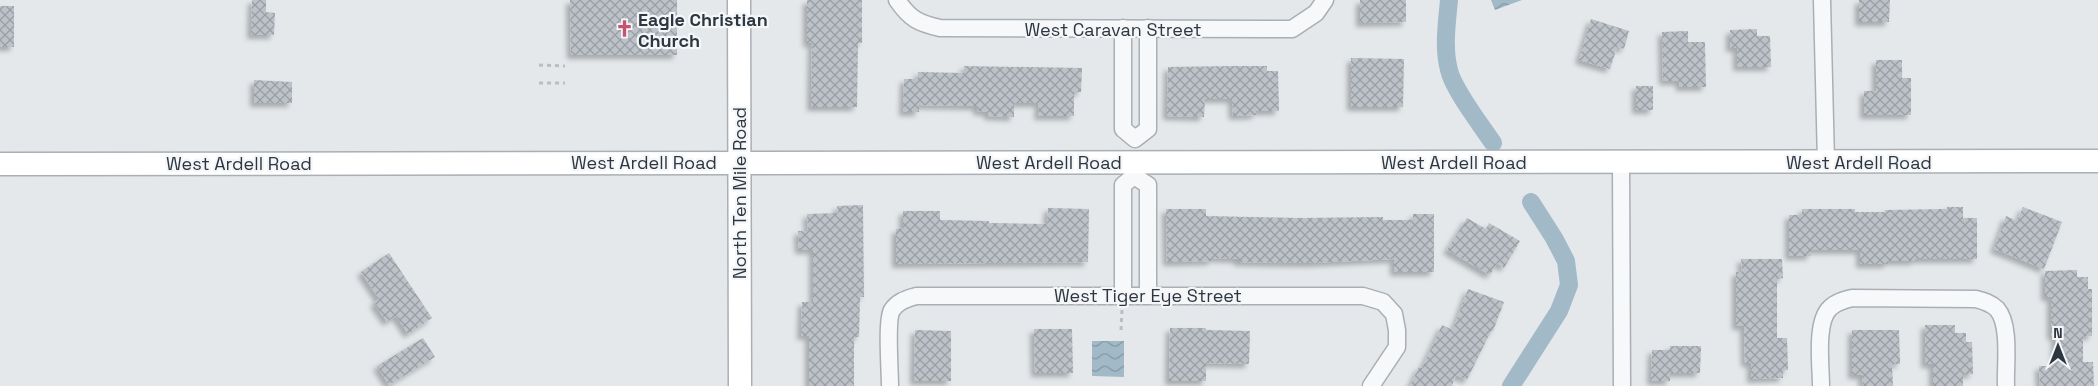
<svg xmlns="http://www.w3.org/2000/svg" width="2098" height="386" viewBox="0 0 2098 386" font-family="'Space Grotesk',sans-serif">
  <defs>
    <pattern id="water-waves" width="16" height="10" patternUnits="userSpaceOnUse" patternTransform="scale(1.25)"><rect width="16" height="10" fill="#a2b9c8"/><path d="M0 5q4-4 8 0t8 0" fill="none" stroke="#8497a4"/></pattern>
    <pattern id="building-cross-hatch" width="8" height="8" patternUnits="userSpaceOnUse" patternTransform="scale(1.25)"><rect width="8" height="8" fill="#bcc2c8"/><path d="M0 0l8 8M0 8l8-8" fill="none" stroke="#999ea4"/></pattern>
    <filter id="shadow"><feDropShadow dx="-4" dy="4" stdDeviation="2.5" flood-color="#0004"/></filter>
  </defs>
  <rect width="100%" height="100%" fill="#e4e8eb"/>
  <g fill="url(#water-waves)">
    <path d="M1491 0H1522L1495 10Z"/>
    <path d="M1092 341H1124V377L1092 376Z"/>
  </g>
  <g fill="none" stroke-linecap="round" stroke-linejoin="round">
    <g stroke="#a2b9c8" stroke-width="18">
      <path d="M1449 0C1447 23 1443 47 1449 70 1453 89 1481 125 1493 143"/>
      <path d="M1511 386 1559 311 1569 285 1566 261 1554 238 1531 202"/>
    </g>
  </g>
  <g fill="url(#building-cross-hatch)" filter="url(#shadow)">
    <path d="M252 0H266V12L275 13 274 35H251Z"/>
    <path d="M570 0H677V55H571Z"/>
    <path d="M807 0H862V43H858L857 107H811L812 43H807Z"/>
    <path d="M1360 0H1406V22L1360 23Z"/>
    <path d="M1859 0H1890L1889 22H1859Z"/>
    <rect x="0" y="6" width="14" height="41"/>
    <path d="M1591 19 1629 31 1624 49 1617 47 1610 69 1579 60Z"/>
    <path d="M1757 29V36H1770L1771 67H1737V48H1730V30Z"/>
    <path d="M1688 31V42H1705L1706 87H1680L1679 81H1663L1662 32Z"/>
    <path d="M1351 58 1404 59 1403 107H1351Z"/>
    <path d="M1876 60H1902V78H1911V115H1864V91H1876Z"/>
    <path d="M964 66 1082 68 1081 92H1074V116H1038L1039 103H1014V117L988 116V112L977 111V106L919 105V112H903L904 79H918V72L964 73Z"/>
    <path d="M1232 66H1267V71H1278L1279 111H1256V115L1233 116 1232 99H1205L1204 117 1167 116 1168 67Z"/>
    <path d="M254 80 292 82V103H254Z"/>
    <rect x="1636" y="86" width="17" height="24"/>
    <path d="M863 205 864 297H860L859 337H854V386H809V336H801L802 302H813V250H799L798 231H808L807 214 838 213 837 206Z"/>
    <path d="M1947 207H1963V218H1977V259H1915V261H1888V264H1860V250H1811V256H1789V215H1802V209H1855V212H1885V210L1947 209Z"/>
    <path d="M2023 207 2062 222 2044 269 1994 249 2006 216 2017 221Z"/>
    <path d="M1048 208 1089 209 1088 262 896 264V229H903V211H940V220L989 221V223L1047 224Z"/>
    <path d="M1166 209H1206V216L1301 218 1383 217V220H1413V214H1434V272H1394V259L1309 263 1238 262V259L1212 258V261L1167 262Z"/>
    <path d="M1467 218 1486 229 1489 223 1520 241 1504 268 1497 263 1490 275 1447 250Z"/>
    <path d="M389 253 432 318 408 334 396 316 387 322 374 303 379 299 361 272Z"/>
    <path d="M1741 259H1782L1783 278 1777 279V338H1787L1788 370H1783V378L1751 379V363H1745L1744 326H1736V272H1742Z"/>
    <path d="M2077 270V277H2088V289H2092V336H2083V362H2093L2094 386H2040L2039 366H2055V336H2051V297H2045V271Z"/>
    <path d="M1468 289 1504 302 1493 331H1491L1467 380 1456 375 1452 386H1410L1419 367 1422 368 1442 325 1453 330Z"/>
    <path d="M1925 325H1955V333H1966V342H1972L1973 374H1963V386H1933V364H1925Z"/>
    <path d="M1170 328H1206V330L1250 331 1249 364 1206 363V381H1169Z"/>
    <path d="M1034 329H1072L1073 373H1035Z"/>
    <path d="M915 330 951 331V381H914Z"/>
    <path d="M1852 330H1899L1900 364H1892L1893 386H1863L1862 375H1852Z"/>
    <path d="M423 338 435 357 389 385 377 366Z"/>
    <path d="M1670 346H1701L1700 373H1670V381H1651L1652 350H1670Z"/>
  </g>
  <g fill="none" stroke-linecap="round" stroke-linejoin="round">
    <defs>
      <g id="street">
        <path d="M897 0C910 19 918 23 940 28L1292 29 1316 13 1325 0"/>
        <path d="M1822 0 1826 162"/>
        <path d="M1123 28V129L1135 139 1148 129V28"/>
        <path d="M1621 162 1622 386"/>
        <path d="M1123 295V185L1134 176 1148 185V295"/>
        <path d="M890 386C890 371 886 320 892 310 898 301 907 299 916 296H1363L1383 302 1394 314 1397 330V347L1371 386"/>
        <path d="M1821 386C1821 366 1815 322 1830 308 1836 302 1844 300 1852 298L1976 299C1984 301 1991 303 1997 309 2011 325 2005 366 2006 386"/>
      </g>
      <g id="secondary">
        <path d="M739 0 740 386"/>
        <path d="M0 164 2098 161"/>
      </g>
    </defs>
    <use href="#street" stroke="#a9afb5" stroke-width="19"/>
    <use href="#secondary" stroke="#a9afb5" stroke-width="25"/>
    <g stroke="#babec2" stroke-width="3" stroke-dasharray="4 4" stroke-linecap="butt">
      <path d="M539 65 565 66"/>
      <path d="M539 83H565"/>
      <path d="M1121 330 1122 310"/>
    </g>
    <use href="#street" stroke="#f7f8f9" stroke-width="16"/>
    <use href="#secondary" stroke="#fff" stroke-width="22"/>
  </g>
  <defs>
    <symbol id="church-bare" viewBox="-9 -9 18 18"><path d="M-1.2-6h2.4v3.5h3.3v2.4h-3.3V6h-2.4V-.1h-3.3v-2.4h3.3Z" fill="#c65372" stroke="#f4f6f8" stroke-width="2.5" paint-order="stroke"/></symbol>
  </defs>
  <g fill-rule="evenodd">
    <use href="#church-bare" x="612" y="16" width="25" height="25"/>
  </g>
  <g text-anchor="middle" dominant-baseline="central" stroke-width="4.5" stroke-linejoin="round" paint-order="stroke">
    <g font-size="18" font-weight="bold" fill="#2d3742" stroke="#f4f6f8" text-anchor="start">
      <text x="638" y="19">Eagle Christian<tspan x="638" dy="21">Church</tspan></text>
    </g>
    <g font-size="18" fill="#2d3742" stroke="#f4f6f8">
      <text x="1113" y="29">West Caravan Street</text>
      <text x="644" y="162">West Ardell Road</text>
      <text x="1049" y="162">West Ardell Road</text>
      <text x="1454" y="162">West Ardell Road</text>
      <text x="1859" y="162">West Ardell Road</text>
      <text x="239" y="163">West Ardell Road</text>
      <text transform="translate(739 193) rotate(-90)">North Ten Mile Road</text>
      <text x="1148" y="295">West Tiger Eye Street</text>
    </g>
  </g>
  <g transform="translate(2058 346)" stroke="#f4f6f8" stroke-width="4" paint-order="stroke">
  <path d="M0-4L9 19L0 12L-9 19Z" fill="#2d3742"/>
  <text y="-8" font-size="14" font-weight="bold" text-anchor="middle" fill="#2d3742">N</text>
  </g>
</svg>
